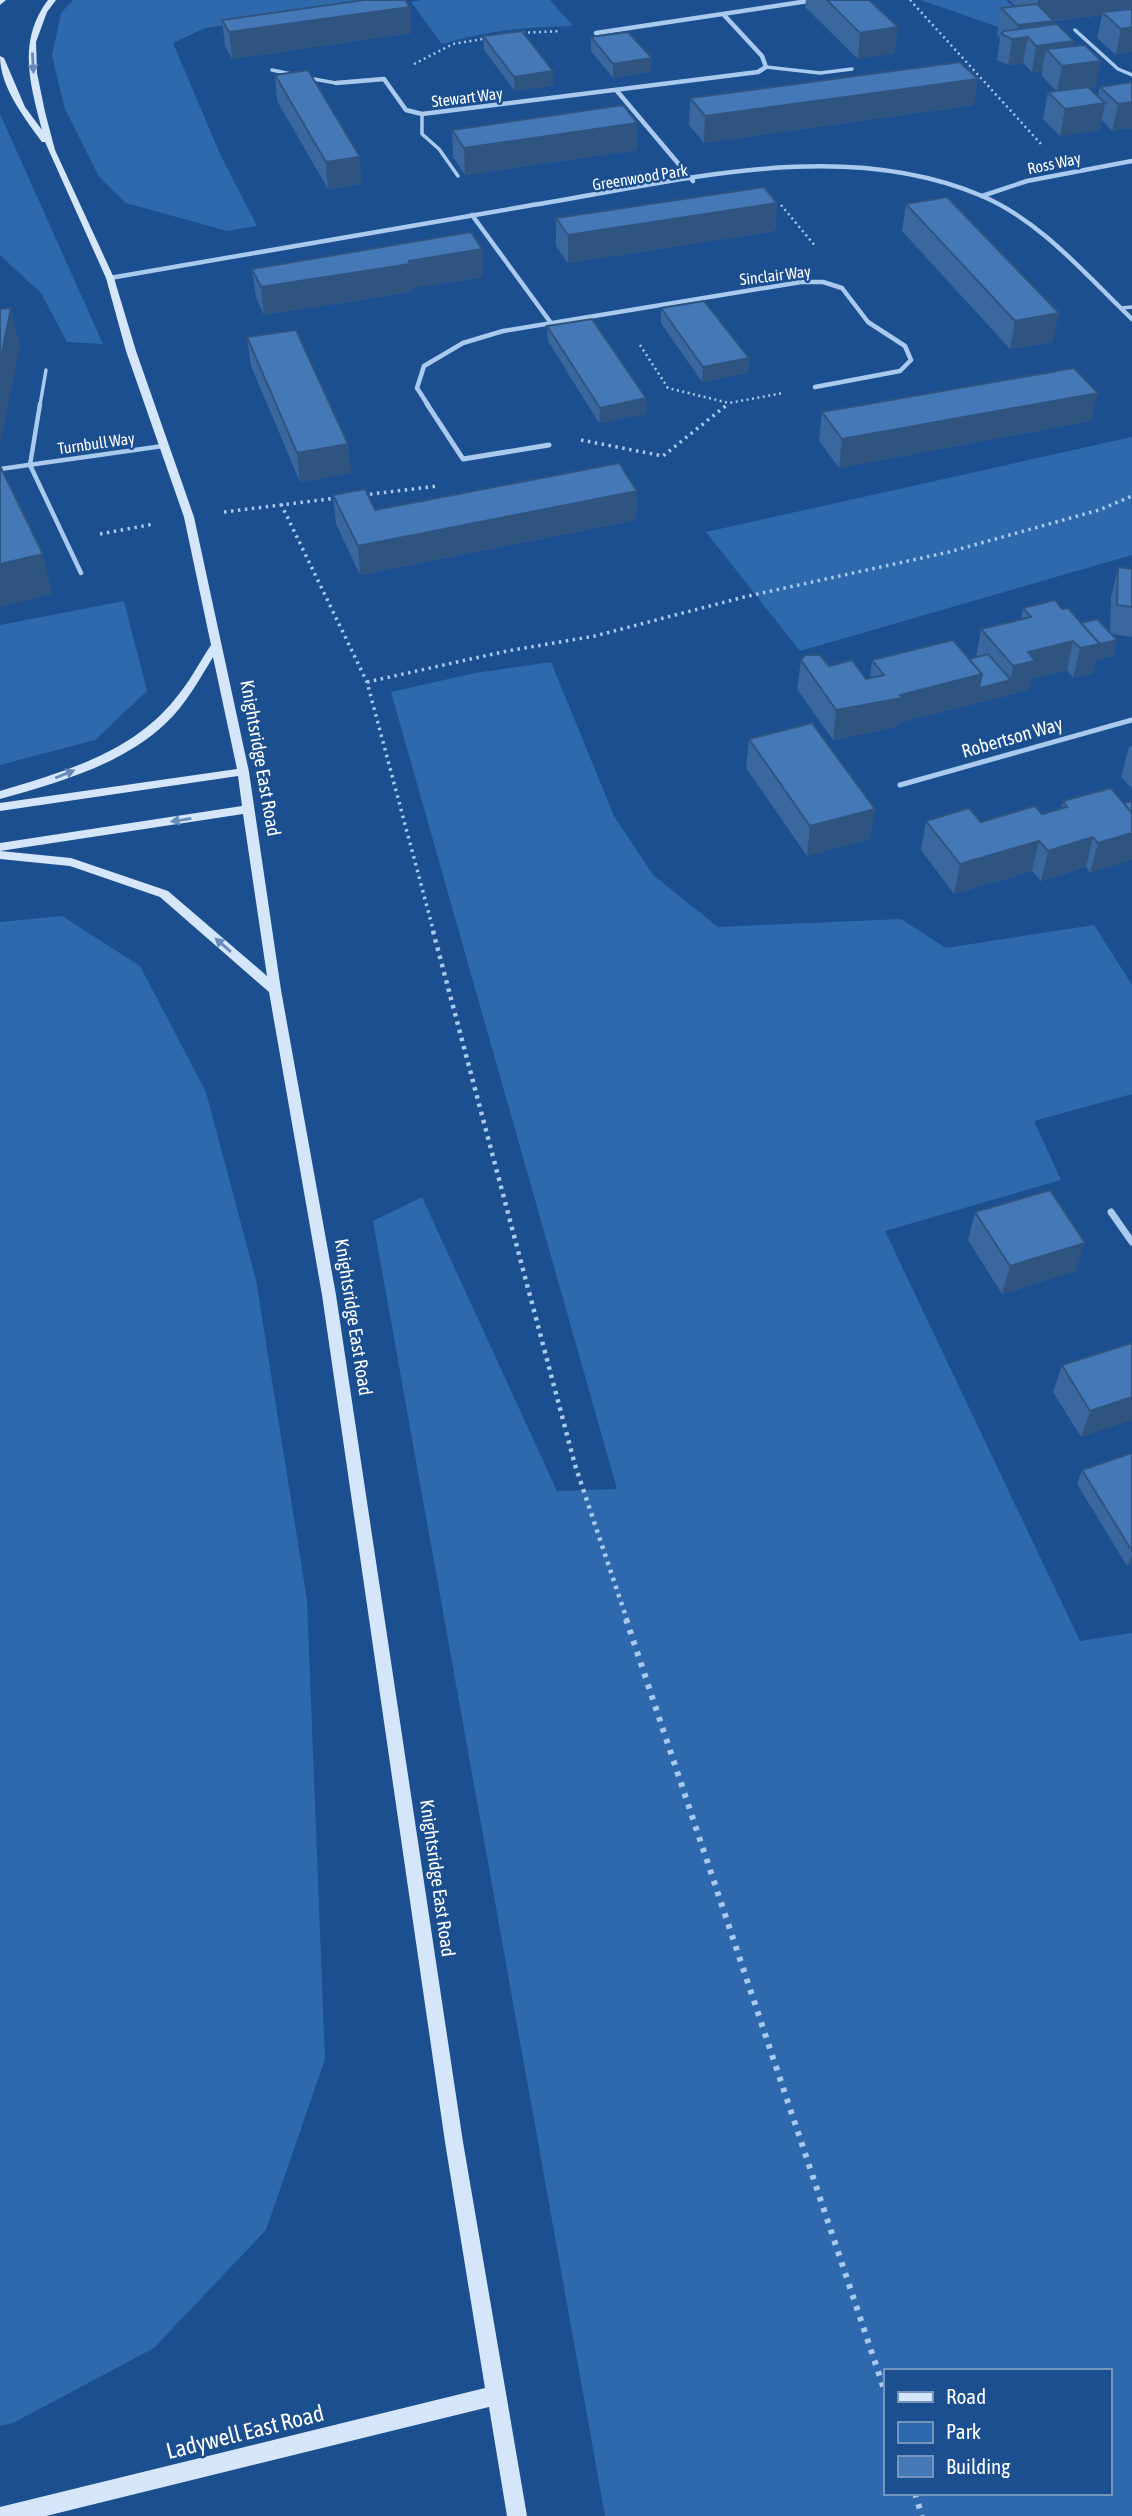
<svg xmlns="http://www.w3.org/2000/svg" width="1132" height="2516" viewBox="0 0 1132 2516" font-family="'Asap Condensed',sans-serif">
  <rect width="100%" height="100%" fill="#1b4f8f"/>
  <g fill="#2e69ad" fill-rule="evenodd">
    <path d="M73 0H397L205 28 173 43 220 154 257 226 227 231 126 203 99 177 65 109 52 56 61 13Z"/>
    <path d="M421 0H550L573 26C527 27 486 31 442 44L411 2Z"/>
    <path d="M921 0H1006L1036 28 1007 30Z"/>
    <path d="M0 114 103 344 67 342 41 293 0 255Z"/>
    <path d="M1132 437V555L800 651 706 532Z"/>
    <path d="M124 601 147 691 95 740 0 765V625Z"/>
    <path d="M551 662 614 816 653 875 718 927 901 919 946 948 1094 925 1132 985V1094L1034 1121 1061 1180 885 1231 1080 1641 1132 1633V2516H605L373 1221 422 1197 557 1491 617 1489 391 692 475 673ZM885 2371H1109V2493H885Z"/>
    <path d="M62 916 140 966 206 1092 256 1280 307 1600 325 2059 266 2230 154 2348 13 2423 0 2426V922Z"/>
  </g>
  <g fill="none" stroke-linecap="round" stroke-linejoin="round">
    <g stroke="#a9c9ee" stroke-width="2.5" stroke-dasharray="2 3.5" stroke-linecap="butt">
      <path d="M910 0 1041 144"/>
      <path d="M517 33 561 31"/>
      <path d="M414 64 453 44 488 38"/>
      <path d="M781 205 816 247"/>
      <path d="M640 345 668 388 729 403 783 393"/>
    </g>
    <g stroke="#a9c9ee" stroke-width="3.5" stroke-dasharray="2.5 4.5" stroke-linecap="butt">
      <path d="M581 440 663 456 728 404"/>
      <path d="M363 495 438 486"/>
      <path d="M281 504 367 682 434 933"/>
      <path d="M224 512 337 498"/>
      <path d="M100 534 154 524"/>
      <path d="M367 682 507 651 595 636 744 597 949 552 1099 510 1132 496"/>
    </g>
    <path stroke="#a9c9ee" stroke-width="4.5" stroke-dasharray="3.5 5" stroke-linecap="butt" d="M433 931 575 1465 627 1620"/>
    <g stroke="#a9c9ee" stroke-width="6" stroke-dasharray="4.5 7" stroke-linecap="butt">
      <path d="M626 1619 885 2392"/>
      <path d="M915 2493 922 2516"/>
    </g>
    <g stroke="#a9c9ee" stroke-width="3.5">
      <path d="M1075 30 1118 69 1132 75"/>
      <path d="M766 67 820 73 852 69"/>
      <path d="M272 70 291 74"/>
      <path d="M308 78 336 83"/>
      <path d="M422 114V134L439 149 458 176"/>
      <path d="M1121 308 1132 307"/>
      <path d="M40 405 46 370"/>
    </g>
    <g stroke="#a9c9ee" stroke-width="4.5">
      <path d="M40 404 30 465 81 573"/>
      <path d="M0 469 163 446"/>
    </g>
    <g stroke="#a9c9ee" stroke-width="4.5">
      <path d="M596 33 815 0"/>
      <path d="M336 83 384 79 406 110 422 114 758 72 766 67 762 56 724 15"/>
      <path d="M617 91 693 181"/>
      <path d="M982 196 1027 181 1132 161"/>
      <path d="M472 215 551 323"/>
      <path d="M110 278C249 253 388 229 527 206 673 183 839 135 982 196 1041 221 1086 275 1132 319"/>
      <path d="M428 405 417 388 424 366 463 343 503 331 801 282H823L842 288 868 322 905 346 911 360 900 371 815 387"/>
    </g>
    <g stroke="#a9c9ee" stroke-width="5">
      <path d="M427 404 463 459 549 445"/>
      <path d="M900 785 1132 720"/>
    </g>
    <path stroke="#a9c9ee" stroke-width="7" d="M1111 1212 1132 1242"/>
    <g fill="#d6e6fa" fill-rule="evenodd">
      <path d="M0 0H6L0 5Z"/>
      <path d="M48 0H56L47 12 36 42 37 73 45 112 55 150 114 278 136 351 194 517 249 772 281 990 336 1295 463 2142 527 2516H507L489 2407 46 2516H0V2507L4 2506 485 2388 445 2142 322 1295 269 992 160 897 70 866 0 859V851L71 858 168 891 267 976 243 814 0 851V843L242 806 238 776 0 811V803L237 769 213 657C199 680 186 704 166 723 122 765 57 783 0 799V791C63 772 132 753 175 699 189 683 199 663 211 645L184 517 126 351 106 278 45 142H42C24 117 0 87 0 56L4 58 25 107 42 130C30 84 17 41 48 0Z"/>
    </g>
  </g>
  <g fill="#3a679d">
    <path d="M806 0H869L895 53 858 59 805 7Z"/>
    <path d="M1009 0H1132L1116 55 1097 38 1102 15 1054 21 1053 25 1073 46 1096 87 1089 88 1098 96 1100 87 1132 82V128L1112 131 1102 120 1100 130 1060 136 1043 119 1048 92 1056 91 1042 76V71L1032 72 1023 63 1008 65 997 60 1000 38 997 34 1001 8 1016 7Z"/>
    <path d="M410 7 411 33 232 59 225 46 222 20Z"/>
    <path d="M483 36 554 85 515 91 484 50Z"/>
    <path d="M591 37 651 72 613 78 591 51Z"/>
    <path d="M275 75 362 184 328 189 277 101Z"/>
    <path d="M690 98 974 105 704 143 689 125Z"/>
    <path d="M452 130 637 150 465 175 453 157Z"/>
    <path d="M777 203 775 231 568 263 556 246V218Z"/>
    <path d="M906 204 1053 342 1010 349 902 231Z"/>
    <path d="M482 249 483 277 412 288V292L264 315 256 297 252 269Z"/>
    <path d="M661 308 749 358 748 373 702 382 661 323Z"/>
    <path d="M547 326 646 398V414L599 423 548 341Z"/>
    <path d="M247 337 351 473 300 482 251 366Z"/>
    <path d="M822 412 1091 421 839 468 819 441Z"/>
    <path d="M637 491 636 520 360 575 336 524 333 495 375 510Z"/>
    <path d="M1118 567 1132 569V637L1112 634 1117 640 1113 656 1096 660 1093 673 1073 678 1067 670 1031 679 1029 690 898 723 897 727 833 740 797 689 801 660 829 666 866 679 870 678 872 660 969 659 976 657 981 629 1021 619 1023 608 1062 609 1081 623 1110 632 1111 597Z"/>
    <path d="M749 739 875 809 870 839 807 856 746 768Z"/>
    <path d="M1132 746V789L1121 777 1129 747Z"/>
    <path d="M1063 801 1124 803 1090 873 1086 867 1041 881 1032 871 954 894 921 850 926 821 981 822 1042 814 1061 809Z"/>
    <path d="M975 1212 1076 1271 1002 1294 968 1240Z"/>
    <path d="M1132 1343 1081 1437 1053 1392 1062 1365Z"/>
    <path d="M1132 1453V1564L1127 1566 1077 1484 1082 1470Z"/>
  </g>
  <g fill="#305480">
    <path d="M1038 0H1132V11L1102 12V15L1049 21H1054L1050 44 1074 41 1070 65 1101 61 1096 87 1057 92 1062 66 1046 49 1042 71 1032 72 1036 46 1028 37 1023 63 1008 65 1012 39 1015 38 1018 25 1035 23Z"/>
    <path d="M410 7 411 33 232 59 229 32Z"/>
    <path d="M898 27 895 53 858 59 860 33Z"/>
    <path d="M1132 27V52L1116 55 1121 29Z"/>
    <path d="M652 58 651 72 613 78V64Z"/>
    <path d="M553 71 554 85 515 91 514 77Z"/>
    <path d="M978 79 974 105 704 143 705 116Z"/>
    <path d="M1132 102V128L1112 131 1118 104Z"/>
    <path d="M1105 103 1100 130 1060 136 1065 109Z"/>
    <path d="M637 123V150L465 175 464 148Z"/>
    <path d="M360 157 362 184 328 189 326 162Z"/>
    <path d="M777 203 775 231 568 263V235Z"/>
    <path d="M482 249 483 277 412 288V292L264 315 261 287 409 261Z"/>
    <path d="M11 308 20 347 0 446V362Z"/>
    <path d="M1059 313 1053 342 1010 349 1015 321Z"/>
    <path d="M749 358 748 373 702 382 703 367Z"/>
    <path d="M1098 393 1091 421 839 468 842 439Z"/>
    <path d="M646 398V414L599 423 600 408Z"/>
    <path d="M348 444 351 473 300 482 297 453Z"/>
    <path d="M637 491 636 520 360 575 358 546Z"/>
    <path d="M43 554 52 594 0 607V564Z"/>
    <path d="M1117 640 1113 656 1096 660 1093 673 1073 678 1080 648Z"/>
    <path d="M1073 641 1067 670 1031 679 1029 690 898 723 897 727 833 740 836 710 982 674 1011 680 1013 666 1028 652Z"/>
    <path d="M875 809 870 839 807 856 810 826Z"/>
    <path d="M1132 833V860L1090 873 1098 843Z"/>
    <path d="M1093 837 1086 867 1041 881 1048 851Z"/>
    <path d="M1039 841 1032 871 954 894 960 864Z"/>
    <path d="M1085 1243 1076 1271 1002 1294 1010 1266Z"/>
    <path d="M1132 1397V1420L1081 1437 1090 1411Z"/>
    <path d="M1132 1555V1564L1127 1566Z"/>
  </g>
  <g fill="#4478b7" stroke="#305480" stroke-width="2">
    <path d="M364 0H405L410 7 229 32 222 20Z"/>
    <path d="M827 0H869L898 27 860 33Z"/>
    <path d="M1037 4 1054 21 1018 25 1001 8Z"/>
    <path d="M1132 9V27L1121 29 1102 12Z"/>
    <path d="M1057 24 1074 41 1036 46 1028 37 1012 39 1001 34 1004 31Z"/>
    <path d="M522 31 553 71 514 77 483 36Z"/>
    <path d="M628 32 652 58 613 64 591 37Z"/>
    <path d="M1085 45 1101 61 1062 66 1046 49Z"/>
    <path d="M960 62 978 79 705 116 690 98Z"/>
    <path d="M308 70 360 157 326 162 275 75Z"/>
    <path d="M1132 82V102L1118 104 1100 87Z"/>
    <path d="M1088 87 1105 103 1065 109 1048 92Z"/>
    <path d="M623 105 637 123 464 148 452 130Z"/>
    <path d="M764 187 777 203 568 235 556 218Z"/>
    <path d="M947 197 1059 313 1015 321 906 204Z"/>
    <path d="M471 232 482 249 409 261 410 264 261 287 252 269Z"/>
    <path d="M704 301 749 358 703 367 661 308Z"/>
    <path d="M11 308 0 362V309Z"/>
    <path d="M592 319 646 398 600 408 547 326Z"/>
    <path d="M296 330 348 444 297 453 247 337Z"/>
    <path d="M1074 368 1098 393 842 439 822 412Z"/>
    <path d="M619 463 637 491 358 546 333 495 365 489 375 510Z"/>
    <path d="M0 466 43 554 0 564Z"/>
    <path d="M1118 567 1132 569V607L1117 605Z"/>
    <path d="M1055 600 1062 609 1068 608 1100 644 1080 648 1073 641 1028 652 1035 661 1013 666 981 629 1031 617 1023 608Z"/>
    <path d="M1097 619 1117 640 1100 644 1081 623Z"/>
    <path d="M953 640 982 674 900 695 902 698 836 710 801 660 805 655H820L829 666 852 660 866 679 884 675 872 660Z"/>
    <path d="M988 654 1011 680 979 688 982 674 969 659Z"/>
    <path d="M812 723 875 809 810 826 749 739Z"/>
    <path d="M1111 788 1132 813V833L1098 843 1093 837 1048 851 1039 841 960 864 926 821 969 808 981 822 1035 806 1042 814 1067 807 1063 801Z"/>
    <path d="M1132 801V813L1124 803Z"/>
    <path d="M1050 1190 1085 1243 1010 1266 975 1212Z"/>
    <path d="M1132 1343V1397L1090 1411 1062 1365Z"/>
    <path d="M1132 1453V1551L1082 1470Z"/>
  </g>
  <defs><path id="oneway-solid" d="M-6-.8H1V-3.2L6.5 0L1 3.2V.8H-6Z" transform="scale(1.75)"/></defs>
  <g fill="#668bba">
    <use href="#oneway-solid" transform="translate(33 63) rotate(87)"/>
    <use href="#oneway-solid" transform="translate(65 774) rotate(-22)"/>
    <use href="#oneway-solid" transform="translate(181 820) rotate(171)"/>
    <use href="#oneway-solid" transform="translate(223 945) rotate(-139)"/>
  </g>
  <g text-anchor="middle" dominant-baseline="central" stroke-width="5" stroke-linejoin="round" paint-order="stroke">
    <g font-size="16" fill="#fff" stroke="#1b4f8f">
      <text transform="translate(467 97) rotate(-7)">Stewart Way</text>
      <text transform="translate(1054 163) rotate(-12)">Ross Way</text>
      <text transform="translate(640 177) rotate(-9)">Greenwood Park</text>
      <text transform="translate(775 275) rotate(-7)">Sinclair Way</text>
      <text transform="translate(96 443) rotate(-8)">Turnbull Way</text>
    </g>
    <g font-size="19" fill="#fff" stroke="#1b4f8f">
      <text transform="translate(1012 737) rotate(-16)">Robertson Way</text>
      <text transform="translate(261 758) rotate(80)">Knightsridge East Road</text>
      <text transform="translate(354 1317) rotate(81)">Knightsridge East Road</text>
      <text transform="translate(438 1878) rotate(82)">Knightsridge East Road</text>
    </g>
    <g font-size="23" fill="#fff" stroke="#1b4f8f">
      <text transform="translate(245 2432) rotate(-14)">Ladywell East Road</text>
    </g>
  </g>
  <rect x="884" y="2369" width="228" height="126" fill="#1b4f8f" stroke="#7695bc" stroke-width="2"/>
  <rect x="898" y="2392" width="35" height="10" fill="#d6e6fa" stroke="#7695bc" stroke-width="2"/>
  <text x="946" y="2404" font-size="21" fill="#ffffff">Road</text>
  <rect x="898" y="2422" width="35" height="21" fill="#2e69ad" stroke="#7695bc" stroke-width="2"/>
  <text x="946" y="2439" font-size="21" fill="#ffffff">Park</text>
  <rect x="898" y="2456" width="35" height="21" fill="#4478b7" stroke="#7695bc" stroke-width="2"/>
  <text x="946" y="2474" font-size="21" fill="#ffffff">Building</text>
</svg>
